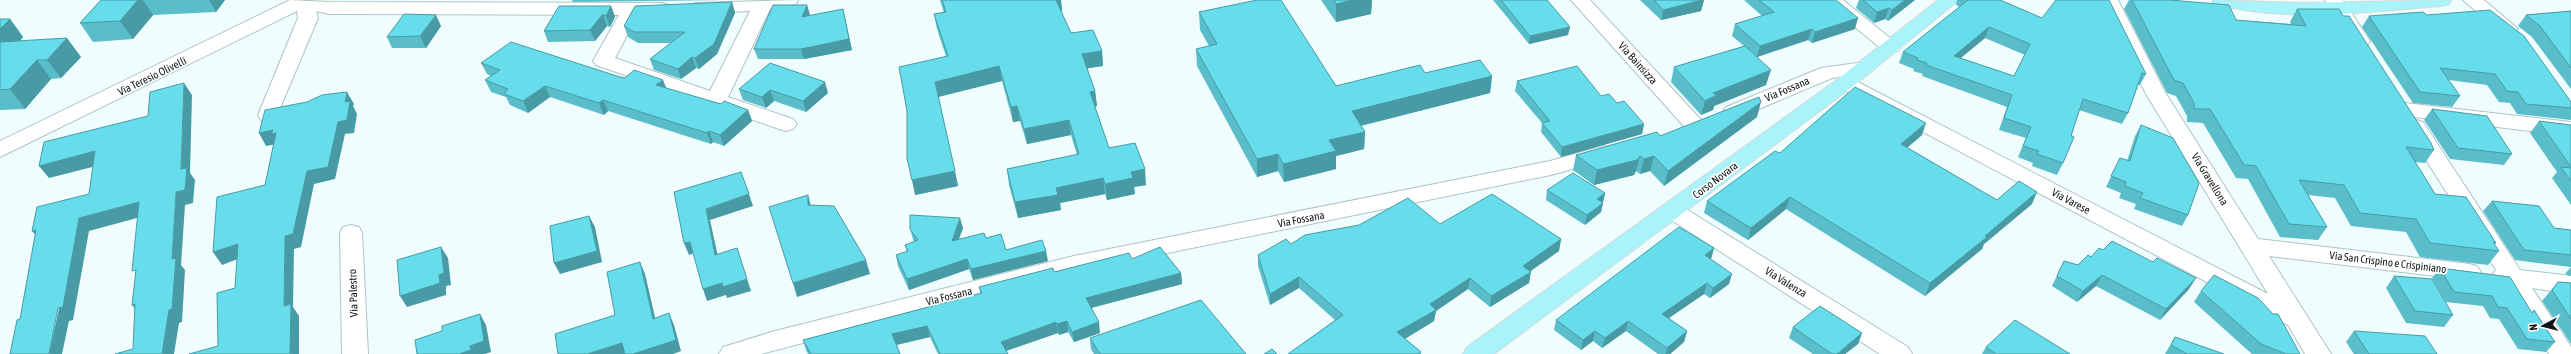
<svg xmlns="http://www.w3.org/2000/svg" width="2571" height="354" viewBox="0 0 2571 354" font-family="'Asap Condensed',sans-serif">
  <rect width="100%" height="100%" fill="#effdff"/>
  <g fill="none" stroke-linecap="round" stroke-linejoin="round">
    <defs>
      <g id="minor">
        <path d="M290 0 329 2 662 3 669 5 672 9 669 13 638 15 615 58 710 91 750 11 702 13 695 11 692 7 695 3 798 0 796 4 770 9 728 97 793 119 797 124 793 129 786 131 779 129 596 65 593 61 619 15 329 14 316 11 318 18 275 120 268 122 261 120 258 115 298 18 297 11 0 157V141Z"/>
        <path d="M1571 0H1590L1703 122 1707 127 1703 132 1696 134 1689 132Z"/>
        <path d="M1822 0H1843L1901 47 1898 51H1884Z"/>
        <path d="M2100 0H2118L2166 94 2258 239 2469 264 2477 266 2481 272 2477 278 2469 280 2269 256 2331 354H2305L2288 325 1838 87 1835 83 1838 79 1845 77 1852 79 2268 294 2146 94Z"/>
        <path d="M2325 0H2343L2370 41 2367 45H2353Z"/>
        <path d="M2463 0H2484L2518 29 2515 33H2501Z"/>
        <path d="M1864 62 1871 64 1874 68 1871 72 1832 78 1740 117 1733 119 1726 117 1723 112 1726 107 1821 68Z"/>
        <path d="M2405 103 2571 122V136L2398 115 2395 110 2398 105Z"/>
        <path d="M2416 120 2423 122 2520 270 2571 276V294L2532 288 2571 347V354H2549L2505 285 2495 282 2491 276 2496 270 2405 127 2409 122Z"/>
        <path d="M1603 146 1611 148 1614 153 1611 158 1551 175 1074 272 761 354H719L723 347 775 331 1074 256 1550 161Z"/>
        <path d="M1673 203 1681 206 1908 347 1912 354H1880L1665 216 1662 211 1665 206Z"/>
        <path d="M351 225 359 227 362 233 368 354H342L340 233 343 227Z"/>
      </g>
      <g id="major">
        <path d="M1938 0H1959L1852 87 1494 354H1463L1467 347 1838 79Z"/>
        <path d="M2212 0 2303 3 2451 0 2449 4 2442 6C2367 12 2289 23 2214 4Z"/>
      </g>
    </defs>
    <use href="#minor" stroke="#adc4c7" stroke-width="2"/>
    <use href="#major" stroke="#d8dada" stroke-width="2"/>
    <use href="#minor" fill="#fff" fill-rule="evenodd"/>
    <use href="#major" fill="#a9f3fb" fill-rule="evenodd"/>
  </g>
  <g fill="#59beca" fill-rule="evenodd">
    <path d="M101 0H225L216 12 153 15 133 39 93 42 80 23Z"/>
    <path d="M572 0H725L573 2Z"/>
    <path d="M940 0H1061L1062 11H1061L1071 33 1102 51 1103 66 1087 68 1095 91 1097 106 1095 107 1109 148 1146 185 1134 187 1135 194 1107 200 1105 194 1060 203 1061 210 1018 218 1009 185 1007 169 1077 155 1071 135 1027 144 1020 121 1013 122 1002 81 938 97 958 186 915 195 946 56 937 29 934 14 944 13Z"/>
    <path d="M1321 0H1372L1371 14 1336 22Z"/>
    <path d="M1493 0H1547L1568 35 1529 44Z"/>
    <path d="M1640 0H1704L1701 11 1661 20Z"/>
    <path d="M1744 0H1836L1855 29 1812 43 1808 40 1757 57 1749 50 1766 85 1714 106 1713 110 1701 115 1671 82 1674 67 1744 46 1732 36 1735 24 1762 16Z"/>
    <path d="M1859 0H1915L1888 21 1885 19 1874 23 1856 8Z"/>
    <path d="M1957 0H2001L2146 74 2140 85H2138L2128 113 2122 124 2079 110 2063 163 2057 175 2032 166 2033 163 2018 157 2026 138 1999 130 2007 107 1922 76 1923 74 1913 71 1914 69 1899 63 1903 52 1960 7 1956 5ZM1985 38 2025 55 2014 76 1960 58Z"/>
    <path d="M2129 0H2170L2236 20 2291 24 2290 22 2297 9 2434 150 2425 163 2415 162 2435 194 2496 243 2494 245 2499 251 2488 265 2420 257 2406 232 2351 226 2335 198 2308 195 2327 227 2318 240 2280 237 2248 179 2236 178 2203 123 2187 122V116L2176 96 2167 93 2124 9Z"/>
    <path d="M732 2 735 13 717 54 699 69 696 68 681 79 654 70 650 59 671 43H638L628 37 624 26Z"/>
    <path d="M807 5 810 16 845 20 852 50 804 59H758L754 49Z"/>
    <path d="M611 6 615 17 610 27 607 26 595 41 548 42 544 31Z"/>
    <path d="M2571 11V89L2532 37 2518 26 2526 15Z"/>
    <path d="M1199 12 1336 86 1425 73 1492 76 1490 93 1361 126 1365 132 1364 149 1336 156V169L1284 182 1278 171 1257 177 1197 66 1196 49 1209 46 1200 30Z"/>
    <path d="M2427 15 2571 102V120L2517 114 2510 103 2499 102 2487 85 2449 80 2460 96 2452 107 2413 103 2362 27 2369 16Z"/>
    <path d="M0 19H10L23 37 20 41 81 57 61 78 51 79 25 109 0 110Z"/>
    <path d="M441 26 426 48H392L387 37Z"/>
    <path d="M481 63 625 78 663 80 666 88 721 104 748 110 752 121 724 146 713 142 711 144 608 111 604 115 550 97 528 113 510 105 506 97 491 92 485 80 491 76 487 74Z"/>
    <path d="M1517 81 1601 96 1617 103 1644 124 1642 134 1561 157 1541 132 1542 123 1515 91Z"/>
    <path d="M739 89 828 93 806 112 774 101 766 108 743 100Z"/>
    <path d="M2432 109 2512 154 2504 165 2450 159 2424 120Z"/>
    <path d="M1757 117 1664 186 1650 171 1640 174 1636 171 1634 175 1594 185 1573 170 1576 155 1660 136Z"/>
    <path d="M2539 121 2571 125V205L2552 178 2557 172 2530 133Z"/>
    <path d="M2141 125 2188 215 2182 226 2134 209 2136 204 2119 198 2121 193 2106 187 2120 158 2127 161 2135 136Z"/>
    <path d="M1922 135 1907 148 1997 200 2032 204 1984 244 1982 249 1925 296 1786 209 1748 240 1704 213 1707 201 1780 153Z"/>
    <path d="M1547 190 1605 193 1601 212 1585 225 1546 200Z"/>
    <path d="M2492 201 2554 228 2571 230V267L2515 260 2483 211Z"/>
    <path d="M1440 224 1561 239 1559 251 1530 271 1529 283 1490 307 1468 289 1436 311 1434 321 1405 339 1421 352V354H1288L1335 320 1299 288 1270 305 1258 266V255L1291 244Z"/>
    <path d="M963 228 959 239 986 238 1006 250 1048 261 973 280 969 269 909 290 898 266 896 255 907 252 905 245 914 242 913 239 910 229Z"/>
    <path d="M1714 248 1711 259 1729 284 1710 298 1704 294 1669 318 1687 331 1684 342 1670 354H1658L1626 331 1602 348 1593 341 1581 350 1554 330 1556 320Z"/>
    <path d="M2103 250 2189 289 2160 320 2096 286 2077 302 2052 286 2064 261 2078 265 2091 257Z"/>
    <path d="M1132 259 1181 273 1182 284 1091 308 1100 333 1074 342 1068 332 1059 335 1058 333 1006 351 1008 354H938L930 337 897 345 900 354H808L806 350 803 340 980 293 979 287 1054 272Z"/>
    <path d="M2571 267V276L2565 274Z"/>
    <path d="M2440 268 2532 313 2555 342 2546 352 2518 349 2499 319 2490 318 2483 306 2446 302 2432 278Z"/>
    <path d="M2394 276 2453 315 2444 327 2406 323 2386 288Z"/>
    <path d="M2558 282 2571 283V344L2542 301Z"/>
    <path d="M2201 291 2300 354H2252L2194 302Z"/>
    <path d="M1793 327 1862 333 1858 344 1845 354H1813L1789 338Z"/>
    <path d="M2354 331 2437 354H2354L2346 342Z"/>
    <path d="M2175 337 2224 354H2165Z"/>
    <path d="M1090 338 1246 354H1094L1091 349Z"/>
    <path d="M1986 347 2070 354H1982Z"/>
  </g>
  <g fill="#489ba4">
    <path d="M138 0H143L153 15 133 39 120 21Z"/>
    <path d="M209 0H225L216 12Z"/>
    <path d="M1055 0H1061L1062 11 1056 12Z"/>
    <path d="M1353 0H1372L1371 14 1336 22V4Z"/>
    <path d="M1702 0H1704L1701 11 1661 20 1663 10Z"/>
    <path d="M1905 0H1915L1888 21 1892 10Z"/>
    <path d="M732 2 735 13 717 54 699 69 695 58Z"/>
    <path d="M807 5 810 15 805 27 802 17Z"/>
    <path d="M611 6 615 17 610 27 606 16Z"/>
    <path d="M1889 8 1885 19 1874 23 1877 12Z"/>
    <path d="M843 9 852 50 804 59 801 49Z"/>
    <path d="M603 14 607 26 595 41 590 30Z"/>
    <path d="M436 15 441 26 426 48 420 36Z"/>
    <path d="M1858 18 1855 29 1812 43 1815 32Z"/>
    <path d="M10 19 23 37 1 61 0 60V29Z"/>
    <path d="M1570 27 1568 35 1529 44 1530 36Z"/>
    <path d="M1989 27 1985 38 1950 67 1954 56Z"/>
    <path d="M1812 29 1808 40 1757 57 1760 46Z"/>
    <path d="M67 38 81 57 61 78 47 60Z"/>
    <path d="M1102 51 1103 66 1083 69 1082 54Z"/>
    <path d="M692 57 696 68 681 79 678 69Z"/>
    <path d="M37 60 51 79 25 109 10 89Z"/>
    <path d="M999 66 1002 81 938 97 935 82Z"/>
    <path d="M1771 70 1766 85 1714 106 1713 110 1701 115 1705 101 1713 93Z"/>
    <path d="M1492 76 1490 93 1351 128 1352 111Z"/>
    <path d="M663 80 667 91 656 85Z"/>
    <path d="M825 82 828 93 806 112 803 101Z"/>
    <path d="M184 83 192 95 190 173 195 180 193 203 185 205 181 265 185 270 182 322 179 323 174 354H162L172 259 176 192 181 169Z"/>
    <path d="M545 86 550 97 528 113 523 101Z"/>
    <path d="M770 90 774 101 766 108 762 97Z"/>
    <path d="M1095 91 1097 106 1092 107 1090 92Z"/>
    <path d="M347 92 354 104 353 106 357 114 354 133 345 134 335 179 314 184 301 247 294 249 293 307 299 316V354H290L284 306 285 236 307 171 338 122 345 102Z"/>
    <path d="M603 100 608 111 604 115 599 103Z"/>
    <path d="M1761 102 1757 117 1664 186 1668 171Z"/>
    <path d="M1017 106 1020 121 1013 122 1011 107Z"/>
    <path d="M748 110 752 121 724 146 720 135Z"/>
    <path d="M1069 120 1071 135 1027 144 1024 129Z"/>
    <path d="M1926 123 1922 135 1897 156 1901 144Z"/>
    <path d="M1644 124 1642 134 1561 157 1562 147Z"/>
    <path d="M273 130 276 133 277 144 266 146 259 133Z"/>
    <path d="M709 131 713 142 711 144 707 133Z"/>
    <path d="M1365 132 1364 149 1336 156V169L1284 182 1283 164 1329 140Z"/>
    <path d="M95 151 104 164 49 178 39 166Z"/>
    <path d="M1278 154V171L1257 177V159Z"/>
    <path d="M1640 156 1636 171 1634 175 1594 185 1597 170Z"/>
    <path d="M1654 156 1650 171 1640 174 1644 159Z"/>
    <path d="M1145 169 1146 185 1134 187 1135 194 1107 200 1105 184 1131 172Z"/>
    <path d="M955 171 958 186 915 195 912 180Z"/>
    <path d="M1103 178 1105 194 1060 203 1061 210 1018 218 1015 202 1056 188Z"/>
    <path d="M2037 192 2032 204 1984 244 1982 249 1925 296 1930 283 1985 236Z"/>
    <path d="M1605 193 1603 202 1597 199Z"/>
    <path d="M749 194 753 206 710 220 720 266 715 255 706 209Z"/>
    <path d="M808 195 812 210 808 205Z"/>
    <path d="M1790 197 1786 209 1748 240 1751 228Z"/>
    <path d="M139 202 148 215 89 231 73 320 69 321 62 354H49L79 218Z"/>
    <path d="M1603 203 1601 212 1585 225 1587 215Z"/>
    <path d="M589 216 595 227 602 262 560 274 554 263Z"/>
    <path d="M960 218 963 228 954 251 952 241Z"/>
    <path d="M36 230 43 244 32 231Z"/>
    <path d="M1561 239 1559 251 1521 278 1523 266Z"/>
    <path d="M690 242 694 253 689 255 684 243Z"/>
    <path d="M238 244 246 256 222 265 213 252Z"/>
    <path d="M441 247 448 258 451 285 446 286V295L407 307 400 296 439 275Z"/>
    <path d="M737 248 751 291 727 298 726 295 707 301 703 289Z"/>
    <path d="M1714 248 1711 259 1705 255Z"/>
    <path d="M1046 251 1048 261 973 280 971 269Z"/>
    <path d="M967 259 969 269 909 290 907 279Z"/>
    <path d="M866 260 870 274 797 297 793 283Z"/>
    <path d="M640 262 645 274 658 330 653 319Z"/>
    <path d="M1531 272 1529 283 1490 307 1491 296Z"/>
    <path d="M1181 273 1182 284 1087 309 1086 298Z"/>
    <path d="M1732 274 1729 284 1710 298 1713 288Z"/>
    <path d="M2102 275 2096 286 2077 302 2083 291Z"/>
    <path d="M1299 277V288L1270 305V294Z"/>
    <path d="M1470 278 1468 289 1436 311 1434 321 1396 344 1397 332 1430 304Z"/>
    <path d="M2196 278 2189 289 2160 320 2166 309Z"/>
    <path d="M1707 283 1704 294 1660 324 1662 314Z"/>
    <path d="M135 304 142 318 132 305Z"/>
    <path d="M669 313 674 325 681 351 673 354H633Z"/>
    <path d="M480 314 486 325 491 352 485 354H459Z"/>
    <path d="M1067 321 1068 332 1059 335 1057 324Z"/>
    <path d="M1628 321 1626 331 1602 348 1605 338Z"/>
    <path d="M1056 322 1058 333 1003 352 1001 342Z"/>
    <path d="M1099 322 1100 333 1074 342 1072 332Z"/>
    <path d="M927 326 930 337 895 345 892 334Z"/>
    <path d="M1595 331 1593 341 1581 350 1583 340Z"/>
    <path d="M1687 331 1684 342 1670 354H1666L1667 348Z"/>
    <path d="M1862 333 1858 344 1845 354H1837Z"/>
    <path d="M622 343 628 354H587Z"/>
  </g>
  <g fill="#67ddeb" stroke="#489ba4" fill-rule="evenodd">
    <path d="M101 0H138L120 21 80 23Z"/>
    <path d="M942 0H1056L1071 33 1093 30 1102 51 1082 54 1095 91 1090 92 1109 148 1135 143 1145 169 1131 172 1133 178 1105 184 1103 178 1056 188 1058 195 1015 202 1007 169 1079 154 1069 120 1024 129 1017 106 1011 107 999 66 935 82 955 171 912 180 907 158V111L899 67 948 56 934 14 946 12Z"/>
    <path d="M1257 0H1281L1336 86 1420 65 1425 73 1480 60 1492 76 1352 111 1365 132 1329 140 1336 151 1283 164 1278 154 1257 159 1196 49 1217 44 1199 12Z"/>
    <path d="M1334 0H1353L1336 4Z"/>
    <path d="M1501 0H1547L1570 27 1530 36Z"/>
    <path d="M1654 0H1702L1663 10Z"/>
    <path d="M1759 0H1836L1858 18 1815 32 1812 29 1760 46 1735 24 1774 12Z"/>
    <path d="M1863 0H1905L1892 10 1889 8 1877 12Z"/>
    <path d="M1968 0H2000L2042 18 2056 0H2109L2146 74 2142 73 2128 113 2083 99 2071 136 2074 137 2063 163 2037 154 2039 151 2023 146 2031 127 2004 118 2012 95 1926 65 1927 63 1917 60 1918 58 1903 52ZM1989 27 2030 44 2014 76 1954 56Z"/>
    <path d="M2132 0H2170L2229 5 2236 20 2306 26 2297 9H2339L2343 16H2349L2431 143 2434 150 2406 147 2435 194 2466 197 2496 243 2493 242 2499 251 2430 243 2416 219 2360 213 2344 185 2299 180 2327 227 2289 224 2256 166 2244 165 2210 109H2194V103L2183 83 2174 80Z"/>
    <path d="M732 2 714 44 695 58 692 57 678 69 650 59 685 32H634L624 26 635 6Z"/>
    <path d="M773 5H807L802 17 843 9 849 39 801 49H754Z"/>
    <path d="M559 6H611L606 16 603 14 590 30 544 31Z"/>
    <path d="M2490 10 2524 36 2571 102V108L2526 104 2518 92 2507 91 2495 74 2440 68 2460 96 2420 92 2369 16 2423 12 2427 15Z"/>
    <path d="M2571 11V68L2540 26 2526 15Z"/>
    <path d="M404 14 436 15 420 36 387 37Z"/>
    <path d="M0 19H10L0 29Z"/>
    <path d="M67 38 47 60H37L10 89 0 90V42Z"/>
    <path d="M511 42 620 77 625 78 634 70 663 80 656 85 721 104 724 101 748 110 720 135 709 131 707 133 603 100 599 103 545 86 523 101 504 94 508 89 485 80 500 70 481 63Z"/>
    <path d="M1745 46 1771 70 1713 93 1717 95 1705 101 1674 67Z"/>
    <path d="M770 63 825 82 803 101 770 90 762 97 739 89Z"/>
    <path d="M1577 66 1601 96 1609 94 1617 103 1624 101 1644 124 1562 147 1542 123 1550 121 1517 81Z"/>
    <path d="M184 83 181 169 187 168 185 190 176 192 172 259 176 258 172 309 169 310 162 354H115L133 349 135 304 132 305 136 270 132 271 139 202 79 218 63 307 58 308 49 354H10L17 320 20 319 36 230 32 231 37 207 89 194 95 151 39 166 44 142 148 116 150 92Z"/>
    <path d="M1855 87 1926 123 1901 144 1997 200 2019 181 2037 192 1985 236 1987 237 1930 283 1790 197 1751 228 1707 201 1775 151 1780 153Z"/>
    <path d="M347 92 345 102 350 101 347 120 338 122 328 167 307 171 293 234 285 236 284 306 291 304 290 354H189L218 346 217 293 235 288 238 244 213 252 217 197 265 185 276 133 271 134 273 130 259 133 265 110 307 102 322 95Z"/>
    <path d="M1759 97 1761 102 1668 171 1654 156 1644 159 1640 156 1637 160 1597 170 1576 155 1657 132 1660 136Z"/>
    <path d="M2432 109 2487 116 2512 154 2458 148Z"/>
    <path d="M2539 121 2571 125V167Z"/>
    <path d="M2141 125 2173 138 2199 183 2188 215 2140 198 2143 193 2125 186 2126 182 2111 176 2120 158 2130 161Z"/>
    <path d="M2561 167 2571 168V181Z"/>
    <path d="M741 172 749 194 706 209 715 255 737 248 747 279 723 287 722 283 703 289 690 242 684 243 674 192Z"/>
    <path d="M1573 173 1605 193 1597 199 1603 203 1587 215 1547 190Z"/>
    <path d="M1492 194 1561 239 1523 266 1531 272 1491 296 1470 278 1430 304 1436 310 1397 332 1421 352 1418 354H1288L1343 315 1299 277 1270 294 1258 255 1286 239 1291 244 1305 235 1359 225 1408 198 1440 224Z"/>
    <path d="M808 195V205L834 206 866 260 793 283 769 207Z"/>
    <path d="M2492 201 2539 206 2554 228 2571 230V255L2524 250Z"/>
    <path d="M910 215 960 218 952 241 984 233 986 238 1001 234 1006 250 1042 240 1046 251 971 269 967 259 907 279 896 255 908 251 905 245 918 240 910 229Z"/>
    <path d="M589 216 597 251 554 263 550 226Z"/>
    <path d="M1679 227 1714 248 1705 255 1732 274 1713 288 1707 283 1662 314 1687 331 1667 348 1628 321 1605 338 1595 331 1583 340 1556 320Z"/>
    <path d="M2112 241 2153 262 2157 258 2196 278 2166 309 2102 275 2083 291 2057 276 2064 261 2078 265 2088 255 2091 257 2099 248 2103 250Z"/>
    <path d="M441 247 444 273 439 275 440 283 400 296 397 260Z"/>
    <path d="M1160 247 1181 273 1086 298 1099 322 1072 332 1067 321 1057 324 1056 322 1001 342 1008 354H940L927 326 892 334 900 354H811L803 340 982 293 979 287 1053 268 1054 272 1129 253 1132 259Z"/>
    <path d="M640 262 653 319 669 313 676 340 633 354H625L622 343 587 354H558L555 334 615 315 607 272Z"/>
    <path d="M2440 268 2510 277 2532 313 2534 310 2555 342 2527 339 2507 308 2498 307 2492 296 2454 292Z"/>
    <path d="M2214 275 2258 298 2273 314H2278L2300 354H2286L2261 344 2201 291Z"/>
    <path d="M2394 276 2432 279 2453 315 2415 311Z"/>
    <path d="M2558 282 2571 283V319L2552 290Z"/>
    <path d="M1201 300 1246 354H1100L1090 338Z"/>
    <path d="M1820 306 1862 333 1837 354H1832L1793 327Z"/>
    <path d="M480 314 484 341 470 346 471 350 459 354H417L415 340 442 331V326Z"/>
    <path d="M2015 320 2070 354H1996L1986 347Z"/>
    <path d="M2354 331 2425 336 2437 354H2369Z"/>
    <path d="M2175 337 2224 354H2187L2171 345Z"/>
    <path d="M1272 349 1277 354H1264Z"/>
  </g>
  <g text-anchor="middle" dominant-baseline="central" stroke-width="3.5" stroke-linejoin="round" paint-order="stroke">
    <g font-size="11" fill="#0e1617" stroke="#fff">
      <text transform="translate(1638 63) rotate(48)">Via Bainsizza</text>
      <text transform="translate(152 76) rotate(-26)">Via Teresio Olivelli</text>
      <text transform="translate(1787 89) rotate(-23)">Via Fossana</text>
      <text transform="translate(2210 179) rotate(58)">Via Gravellona</text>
      <text transform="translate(1715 180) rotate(-37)">Corso Novara</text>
      <text transform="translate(2071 201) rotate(28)">Via Varese</text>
      <text transform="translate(1301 219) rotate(-11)">Via Fossana</text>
      <text transform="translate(2388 262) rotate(7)">Via San Crispino e Crispiniano</text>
      <text transform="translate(1786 282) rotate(32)">Via Valenza</text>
      <text transform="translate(353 293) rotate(-92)">Via Palestro</text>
      <text transform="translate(949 296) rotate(-14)">Via Fossana</text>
    </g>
  </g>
  <g transform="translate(2543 326) rotate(263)" stroke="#ffffff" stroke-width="3" paint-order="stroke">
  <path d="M0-3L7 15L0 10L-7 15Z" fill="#0e1617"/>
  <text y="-6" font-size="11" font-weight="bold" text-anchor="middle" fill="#0e1617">N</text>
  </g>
</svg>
